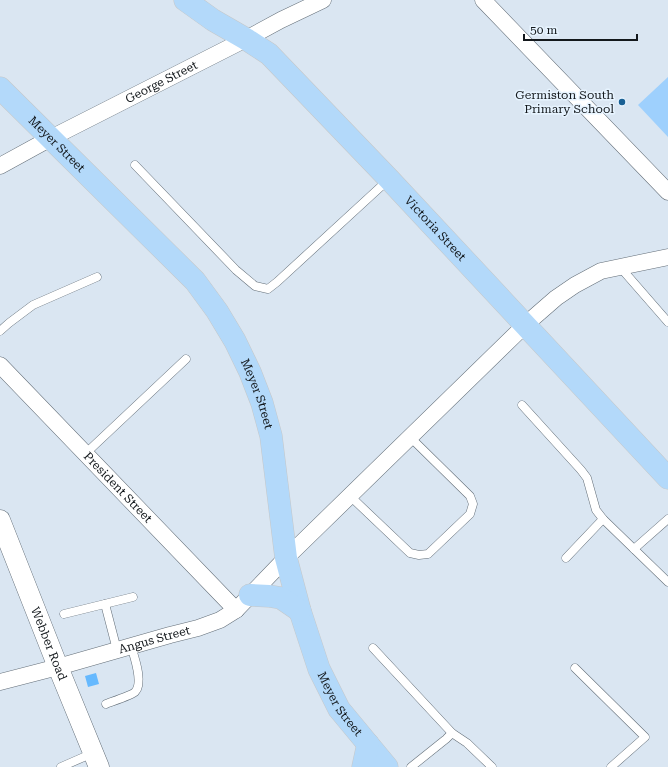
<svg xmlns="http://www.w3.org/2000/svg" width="668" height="767" viewBox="0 0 668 767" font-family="'Roboto Serif',serif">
  <rect width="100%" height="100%" fill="#dae6f2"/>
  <path fill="#9ed0fd" d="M668 77V137L638 105Z"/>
  <path fill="#66b9fe" d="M96 673 99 684 88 687 85 676Z"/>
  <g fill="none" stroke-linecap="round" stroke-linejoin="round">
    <defs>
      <g id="service">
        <path d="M135 165 236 270 255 286 268 289 277 282 388 180"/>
        <path d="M620 267 668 322"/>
        <path d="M0 331 9 323 33 305 97 277"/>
        <path d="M522 405 581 470 587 478 596 510 603 519 668 582"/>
        <path d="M85 454 186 359"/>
        <path d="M350 496 410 553 419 555 428 554 470 514 473 504 470 496 410 437"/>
        <path d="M634 549 668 519"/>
        <path d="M566 558 603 519"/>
        <path d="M105 604 117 650"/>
        <path d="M64 614 133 597"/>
        <path d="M373 648 452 733"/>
        <path d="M575 668 645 737 611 767"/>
        <path d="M106 704C111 702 132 695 135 692 144 683 134 656 131 646"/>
        <path d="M61 767 93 753"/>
        <path d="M411 767 446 739 452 733 467 743 492 767"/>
      </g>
      <g id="minor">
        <path d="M483 0 668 192"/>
        <path id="s1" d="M0 166 51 138 246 39 281 20 323 0"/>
        <path id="s2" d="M0 365 236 610"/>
        <path id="s3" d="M0 682 58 667 170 635 198 628 220 620 236 610 286 558 525 325 556 298 575 285 601 271 668 257"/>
      </g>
      <g id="tertiary">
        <path id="s4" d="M0 520 58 667 99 767"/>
      </g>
      <g id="primary">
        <path id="s5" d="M185 0 213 20 246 39 269 54 389 179 668 478"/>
        <path id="s6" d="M0 88 195 281 217 311 235 341 250 372 262 403 271 436 286 558 300 611 319 669 339 709 387 767"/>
        <path d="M250 595 269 596 281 598 300 611"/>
        <path d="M363 767 368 744"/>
      </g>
    </defs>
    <use href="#service" stroke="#636e78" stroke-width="9"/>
    <use href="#minor" stroke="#636e78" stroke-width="17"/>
    <use href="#tertiary" stroke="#636e78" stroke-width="21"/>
    <use href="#primary" stroke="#c6c8c9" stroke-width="23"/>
    <use href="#service" stroke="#fff" stroke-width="8"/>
    <use href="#minor" stroke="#fff" stroke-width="16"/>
    <use href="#tertiary" stroke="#fff" stroke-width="20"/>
    <use href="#primary" stroke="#b3d9fa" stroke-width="22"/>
  </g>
  <circle fill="#196094" stroke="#e7f4ff" stroke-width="1.5" cx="622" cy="102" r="4"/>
  <g text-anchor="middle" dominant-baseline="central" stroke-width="3" stroke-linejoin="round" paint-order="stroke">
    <g font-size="12" fill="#13181c" stroke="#e7f4ff">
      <text stroke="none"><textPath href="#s1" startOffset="182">George Street</textPath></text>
      <text stroke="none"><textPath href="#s6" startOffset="80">Meyer Street</textPath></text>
      <text stroke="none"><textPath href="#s5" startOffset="341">Victoria Street</textPath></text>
      <text stroke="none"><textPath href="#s6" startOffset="404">Meyer Street</textPath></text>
      <text stroke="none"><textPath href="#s2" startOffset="170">President Street</textPath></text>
      <text stroke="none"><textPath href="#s3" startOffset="160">Angus Street</textPath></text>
      <text stroke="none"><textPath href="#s4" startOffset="133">Webber Road</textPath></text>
      <text stroke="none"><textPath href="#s6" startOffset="728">Meyer Street</textPath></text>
    </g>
    <g font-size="12" fill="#13181c" stroke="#e7f4ff" text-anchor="end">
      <text x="614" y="95">Germiston South<tspan x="614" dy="14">Primary School</tspan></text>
    </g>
  </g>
  <path d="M524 34v6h113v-6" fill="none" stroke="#13181c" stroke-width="2"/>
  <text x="530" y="34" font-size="12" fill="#13181c" stroke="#e7f4ff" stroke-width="3" paint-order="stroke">50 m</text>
</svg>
